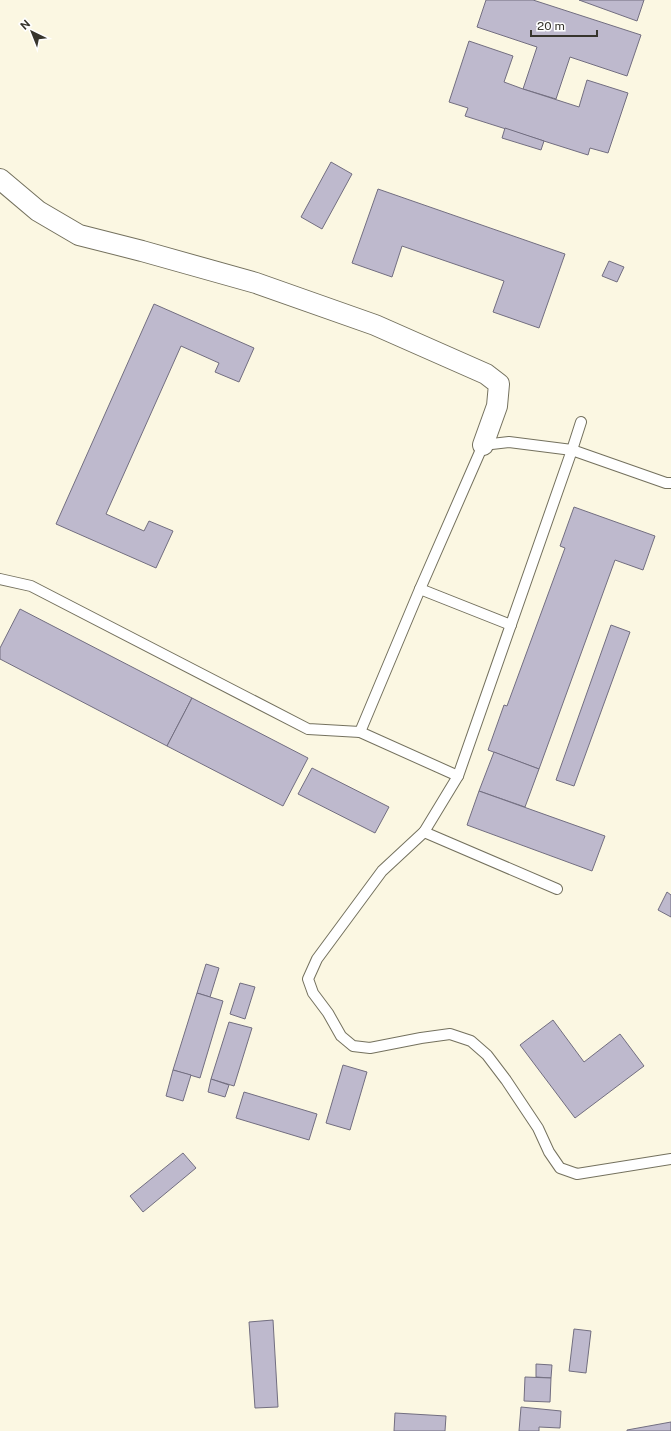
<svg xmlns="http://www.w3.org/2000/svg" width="671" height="1431" viewBox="0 0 671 1431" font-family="'Public Sans',sans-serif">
  <rect width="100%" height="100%" fill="#fbf7e2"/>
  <g fill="#beb9cd" stroke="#726e80">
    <path d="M486 0H533L641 35 627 76 570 57 556 99 523 89 537 47 477 27Z"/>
    <path d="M579 0H644L637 21Z"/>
    <path d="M469 41 513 56 504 82 523 89 579 107 587 80 628 93 608 153 590 148 588 155 465 116 468 108 449 102Z"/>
    <path d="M505 128 544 141 541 150 502 138Z"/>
    <path d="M331 162 352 174 322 229 301 217Z"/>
    <path d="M378 189 565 254 539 328 493 312 504 281 402 246 392 277 352 263Z"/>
    <path d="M609 261 624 267 617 282 602 276Z"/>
    <path d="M154 304 254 348 239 382 215 372 219 363 181 346 106 514 144 531 149 521 173 531 156 568 56 524Z"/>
    <path d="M574 507 655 536 643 570 615 560 539 769 488 750 504 705 507 706 565 548 560 546Z"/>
    <path d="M20 609 192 698 167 746 0 659V648Z"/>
    <path d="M611 625 630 632 574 786 556 780Z"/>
    <path d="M192 698 308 758 283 806 167 746Z"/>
    <path d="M494 752 539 769 525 807 479 791Z"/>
    <path d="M312 768 389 807 375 833 298 794Z"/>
    <path d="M479 791 605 836 592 871 467 825Z"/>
    <path d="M667 892 671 895V917L658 910Z"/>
    <path d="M206 964 219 968 210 997 197 993Z"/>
    <path d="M240 983 255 987 245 1019 230 1014Z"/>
    <path d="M197 993 223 1001 200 1078 173 1070Z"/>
    <path d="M553 1020 584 1062 620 1034 644 1066 575 1118 520 1045Z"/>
    <path d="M229 1022 252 1028 234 1086 211 1079Z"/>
    <path d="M343 1065 367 1072 350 1130 326 1123Z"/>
    <path d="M173 1070 191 1075 183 1101 166 1096Z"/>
    <path d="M211 1079 229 1085 225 1097 208 1092Z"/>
    <path d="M244 1092 317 1114 309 1140 236 1118Z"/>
    <path d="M183 1153 196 1168 143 1212 130 1196Z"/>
    <path d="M273 1320 278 1407 255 1408 249 1322Z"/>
    <path d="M574 1329 591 1331 586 1373 569 1371Z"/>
    <path d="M536 1364 552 1365 551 1378 536 1377Z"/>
    <path d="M525 1377 551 1378 550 1402 524 1401Z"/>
    <path d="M521 1407 561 1411 560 1428 539 1427V1431H519Z"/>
    <path d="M395 1413 446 1416 445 1431H394Z"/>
    <path d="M671 1422V1431H627V1430Z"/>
  </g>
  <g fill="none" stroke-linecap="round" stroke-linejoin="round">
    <defs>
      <g id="service">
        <path d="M581 422 572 450 458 776 424 832 382 871 317 959 308 979 313 993 328 1013 341 1036 353 1046 370 1048 421 1038 450 1034 471 1041 487 1055 506 1080 538 1128 549 1152 560 1168 577 1174 671 1159"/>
        <path d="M0 579 31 586 308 729 360 732 458 776"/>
        <path d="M420 589 511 625"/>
        <path d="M360 732 420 589 483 445 509 442 572 450 666 483H671"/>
        <path d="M424 832 557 889"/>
      </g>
      <path id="minor" d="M0 179 38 211 79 235 142 251 256 283 375 325 486 374 499 384 497 406 483 445"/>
    </defs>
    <use href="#service" stroke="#74715e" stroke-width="12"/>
    <use href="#minor" stroke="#74715e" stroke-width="22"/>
    <use href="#service" stroke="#fff" stroke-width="10"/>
    <use href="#minor" stroke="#fff" stroke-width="20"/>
  </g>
  <g transform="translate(32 32) rotate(317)" stroke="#ffffff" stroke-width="3" paint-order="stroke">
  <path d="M0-3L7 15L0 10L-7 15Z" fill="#37352d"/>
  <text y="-6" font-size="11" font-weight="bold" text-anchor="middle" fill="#37352d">N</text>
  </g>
  <path d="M531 30v6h66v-6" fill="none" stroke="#37352d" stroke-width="2"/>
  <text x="537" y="30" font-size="12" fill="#37352d" stroke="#ffffff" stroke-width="3" paint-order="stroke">20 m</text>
</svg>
